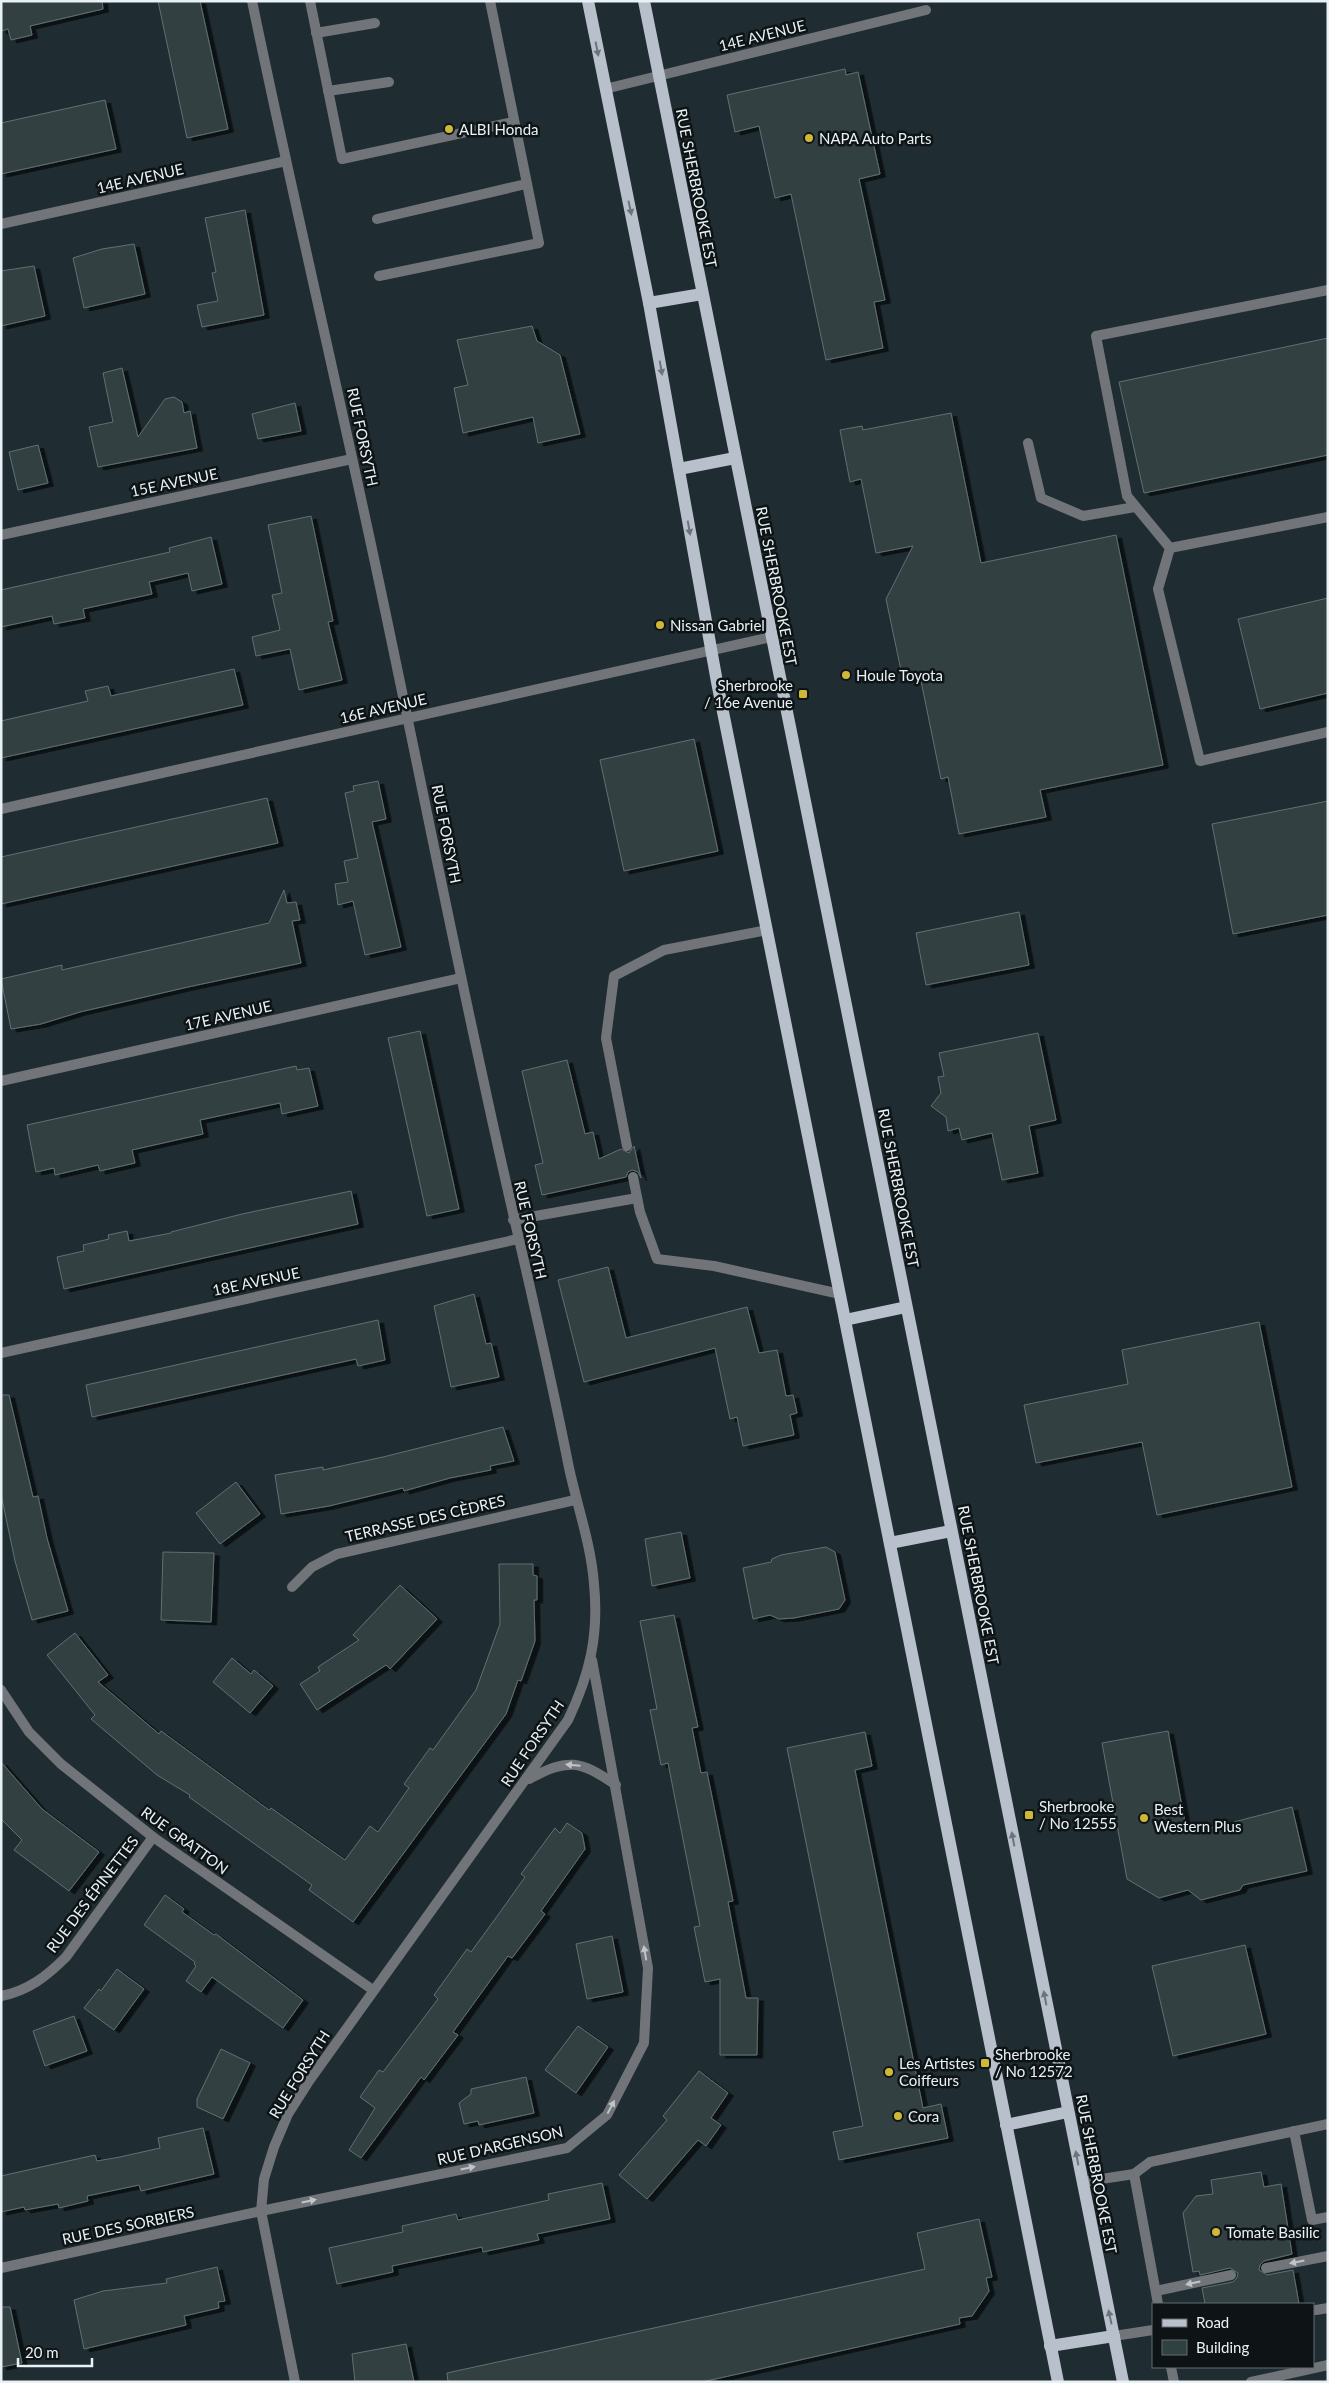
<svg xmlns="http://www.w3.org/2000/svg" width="1329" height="2383" viewBox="0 0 1329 2383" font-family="Lato,sans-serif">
  <defs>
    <filter id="shadow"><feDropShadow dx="5.5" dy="3" stdDeviation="0" flood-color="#0009"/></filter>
  </defs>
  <rect width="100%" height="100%" fill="#1f2c32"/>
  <g fill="#304142" stroke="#5f7172" filter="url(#shadow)">
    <path d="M1 1H102L103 9 30 26 32 35 11 40 8 29 1 31Z"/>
    <path d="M158 1H200L228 129 187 138Z"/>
    <path d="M845 69 846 75 858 72 880 174 859 179 885 300 874 302 883 348 826 360 791 194 775 198 759 126 735 132 727 95Z"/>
    <path d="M105 100 116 149 1 174V123Z"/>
    <path d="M245 210 264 315 202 327 197 305 218 301 212 273 216 272 205 218Z"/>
    <path d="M134 244 145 294 84 308 73 258 102 249Z"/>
    <path d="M34 266 45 316 1 326V271Z"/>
    <path d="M532 326 537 341 560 355 580 434 538 443 533 417 463 433 454 388 468 385 457 340Z"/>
    <path d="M1328 338V455L1144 493 1119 382Z"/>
    <path d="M122 368 138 437 165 399 174 397 182 402 184 413 190 411 197 448 98 467 89 427 113 422 103 373Z"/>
    <path d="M295 403 301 431 258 439 252 414Z"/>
    <path d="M951 413 981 563 1116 535 1163 765 1040 790 1046 817 959 834 948 777 941 779 920 676 903 680 886 599 913 546 876 553 861 479 850 482 840 430 862 426 863 430Z"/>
    <path d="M38 445 48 483 18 490 9 452Z"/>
    <path d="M311 516 333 621 328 622 342 680 299 690 290 649 256 656 252 637 280 630 272 595 282 593 268 525Z"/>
    <path d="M211 537 222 584 192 591 188 573 149 582 152 594 83 609 85 618 54 624 52 616 1 627V590L170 552 169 548Z"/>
    <path d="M1328 598V693L1260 709 1238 619Z"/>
    <path d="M234 669 243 705 1 758V721L88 701 85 691 108 686 111 696Z"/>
    <path d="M694 739 718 851 624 871 600 760Z"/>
    <path d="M378 781 386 819 372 822 401 947 365 955 353 901 338 905 335 884 348 882 344 861 358 858 345 793 354 791 353 786Z"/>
    <path d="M267 798 278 843 1 904V857Z"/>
    <path d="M1328 801V915L1233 934 1212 824Z"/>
    <path d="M284 890 287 903 296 902 300 920 292 921 301 963 188 987 80 1012 41 1024 11 1029 1 979 62 965V970L269 923Z"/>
    <path d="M1019 912 1029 965 926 985 916 933Z"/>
    <path d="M420 1031 459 1209 427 1216 388 1038Z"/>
    <path d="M1038 1033 1056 1120 1029 1126 1038 1173 1002 1180 992 1133 962 1140 959 1128 948 1131 946 1117 931 1106 941 1093 938 1077 944 1076 939 1053Z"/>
    <path d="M567 1060 585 1134 593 1132 599 1159 621 1149 629 1153 634 1146 641 1178 638 1172 632 1170 628 1172 626 1177 542 1195 535 1165 543 1163 522 1071Z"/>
    <path d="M296 1066 297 1070 309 1068 318 1106 282 1114 280 1103 200 1120 203 1134 132 1150 135 1163 100 1171 98 1165 55 1175 54 1168 36 1172 27 1125Z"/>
    <path d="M351 1191 358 1224 64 1289 57 1257 84 1251 83 1245 109 1239 108 1235 127 1231 129 1241 171 1233V1232L242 1214Z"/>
    <path d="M608 1267 626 1338 747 1307 759 1353 777 1350 786 1396 793 1395 797 1413 790 1415 794 1435 743 1446 737 1417 730 1419 715 1348 584 1382 558 1280Z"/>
    <path d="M474 1294 486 1344 491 1343 499 1377 451 1387 434 1306Z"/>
    <path d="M378 1320 385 1360 358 1366 356 1359 92 1417 86 1385Z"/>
    <path d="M1259 1322 1292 1487 1157 1515 1142 1442 1036 1463 1024 1405 1128 1384 1122 1350Z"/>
    <path d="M1 1395H9L33 1497 38 1496 47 1538 68 1611 32 1620 15 1561 1 1494Z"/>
    <path d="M503 1427 514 1461 490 1466 491 1470 450 1478 404 1491 403 1488 329 1506 281 1514 275 1475 323 1467V1470L383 1457Z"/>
    <path d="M236 1482 260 1514 220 1544 196 1513Z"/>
    <path d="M681 1532 690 1578 652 1586 645 1539Z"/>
    <path d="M826 1547 835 1552 845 1600 839 1609 794 1618 779 1619 770 1615 753 1619 743 1568 771 1562 772 1559 781 1555Z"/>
    <path d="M163 1552 214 1553 211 1622 161 1620Z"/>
    <path d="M499 1564H533V1575L537 1576V1600H534L535 1641 521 1681 518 1680 506 1714 353 1922 309 1890 312 1885 189 1797 190 1795 157 1775 91 1719 95 1715 47 1655 75 1633 108 1675 98 1682 159 1734 161 1731 269 1810 271 1808 345 1860 370 1826 378 1832 409 1788 404 1784 430 1748 433 1750 476 1690 500 1624Z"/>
    <path d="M400 1585 437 1619 390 1669 386 1665 317 1710 300 1684 320 1671 318 1667 359 1640 353 1635Z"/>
    <path d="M674 1615 698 1727 692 1728 701 1773 707 1772 733 1901 728 1902 746 1998H758L757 2055H720V1979L705 1982 694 1927 700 1926 668 1763 661 1765 650 1710 657 1709 640 1621Z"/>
    <path d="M232 1658 251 1674 254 1670 273 1686 250 1713 213 1682Z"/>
    <path d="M1168 1731 1187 1834 1292 1807 1307 1871 1243 1885 1240 1890 1201 1900 1188 1890 1159 1898 1127 1879 1102 1743Z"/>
    <path d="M865 1732 872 1766 855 1770 923 2108 941 2104 948 2138 839 2160 833 2132 863 2126 787 1748Z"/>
    <path d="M1 1762 42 1809 99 1852 69 1891 14 1850 22 1840 1 1819Z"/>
    <path d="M567 1823 582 1833 585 1849 541 1911 545 1914 512 1958 508 1956 453 2032 458 2035 424 2080 421 2077 361 2158 349 2150 375 2108 360 2097 379 2070 383 2072 438 1999 434 1995 467 1949 471 1952 498 1915 525 1877 521 1874 555 1828 560 1833Z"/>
    <path d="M165 1895 184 1909 182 1912 214 1935 216 1934 303 2000 283 2028 212 1977 201 1992 186 1981 196 1966 194 1964 195 1962 144 1925Z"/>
    <path d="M612 1936 623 1992 587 1999 576 1944Z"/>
    <path d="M1245 1945 1266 2034 1173 2056 1152 1966Z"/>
    <path d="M117 1969 144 1989 114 2030 84 2008 99 1989 101 1991Z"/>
    <path d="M74 2016 87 2051 45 2066 33 2031Z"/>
    <path d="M578 2026 608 2047 576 2093 545 2070Z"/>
    <path d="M221 2049 250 2063 223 2119 197 2107V2099Z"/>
    <path d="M699 2071 728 2093 711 2118 721 2125 706 2146 698 2140 647 2199 619 2175 667 2120 663 2116Z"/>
    <path d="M526 2077 534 2113 479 2125 478 2121 464 2124 459 2103 471 2094V2089Z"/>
    <path d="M203 2128 214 2174 141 2191 139 2185 87 2196 88 2201 59 2208 58 2204 25 2210 24 2207 1 2212V2176L95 2155 97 2161 120 2157 160 2148 158 2138Z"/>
    <path d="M1261 2172 1264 2187 1281 2184 1292 2254 1264 2261 1260 2265 1259 2270 1267 2275 1293 2270 1299 2304H1205L1202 2288 1233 2282 1237 2278 1238 2273 1230 2268 1200 2275 1199 2271 1193 2272 1183 2213 1196 2196 1213 2194 1211 2180Z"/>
    <path d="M602 2183 610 2219 537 2234 539 2240 483 2252 482 2247 392 2266 393 2272 337 2284 329 2248 403 2232 402 2226 456 2214 458 2220 549 2200 548 2194Z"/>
    <path d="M979 2219 992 2277 986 2278 989 2291 972 2316 959 2318 960 2324 702 2382H448L447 2373 925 2269 917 2233Z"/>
    <path d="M217 2267 225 2301 218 2302 219 2308 184 2316 186 2325 84 2349 74 2300 103 2291 167 2283 166 2279Z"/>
    <path d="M1 2307H10L22 2363 1 2367Z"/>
    <path d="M406 2344 414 2382H355L352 2354Z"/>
  </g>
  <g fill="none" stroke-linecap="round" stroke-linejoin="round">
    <g stroke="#71757a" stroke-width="10">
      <path d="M310 1 342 159 513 122"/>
      <path d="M316 33 375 23"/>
      <path d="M328 91 389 82"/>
      <path d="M377 219 526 184"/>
      <path d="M379 276 539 243 490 1"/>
      <path d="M1028 443 1041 498 1083 516 1135 507"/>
      <path d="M1328 517 1170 548 1158 589 1200 761 1328 732"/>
      <path d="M1170 548 1127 496 1096 336 1328 290"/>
      <path d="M627 1146 606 1038 614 976 664 950 767 930"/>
      <path d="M633 1177 640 1212 657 1259 714 1266 840 1294"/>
      <path d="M513 1220 637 1198"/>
      <path d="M1294 2131 1312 2220 1328 2217"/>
      <path d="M1134 2174 1158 2304"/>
      <path d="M1082 2182 1134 2174 1150 2162 1328 2124"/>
      <path d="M1266 2268 1328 2256"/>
      <path d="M1156 2291 1231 2275"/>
      <path d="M1316 2310 1328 2308"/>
      <path d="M1114 2336 1153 2330"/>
      <path d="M1171 2367 1174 2382"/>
      <path d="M1251 2382 1328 2365"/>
    </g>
    <g stroke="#71757a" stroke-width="10">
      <path d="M252 1C291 189 335 376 375 563 412 736 446 910 484 1083 511 1210 543 1336 568 1463 576 1503 591 1543 594 1584 599 1635 590 1674 568 1720L309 2081 288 2114 274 2147 264 2179 261 2211 295 2382"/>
      <path d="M605 89 926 10"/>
      <path d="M1 224 286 161"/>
      <path d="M1 535 352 459"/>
      <path d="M1 809 771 637"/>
      <path d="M1 1081 461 978"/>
      <path d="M1 1353 518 1239"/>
      <path d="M292 1587 312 1567 337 1554 575 1500"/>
      <path d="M1 1690 29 1732 61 1764 153 1837 373 1990"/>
      <path d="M529 1779C569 1758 579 1760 616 1785"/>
      <path d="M1 1996C28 1991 47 1976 66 1957L153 1837"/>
      <path d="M1 2268 261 2211 567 2148 607 2115 644 2043 648 1968 592 1660"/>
    </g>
    <g stroke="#b8c0cb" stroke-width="12">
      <path d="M588 1 649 303 717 682 1058 2382"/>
      <path d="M644 1 1123 2382"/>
      <path d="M649 303 702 294"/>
      <path d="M679 469 735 458"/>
      <path d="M845 1320 906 1307"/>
      <path d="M890 1543 951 1531"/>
      <path d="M1006 2125 1068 2112"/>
      <path d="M1050 2346 1114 2336"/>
    </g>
  </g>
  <defs><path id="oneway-solid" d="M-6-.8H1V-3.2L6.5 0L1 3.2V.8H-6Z" transform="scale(1.25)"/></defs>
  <g fill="#6c737a">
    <use href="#oneway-solid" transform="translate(597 49) rotate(79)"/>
    <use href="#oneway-solid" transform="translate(630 208) rotate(78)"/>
    <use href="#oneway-solid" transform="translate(661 368) rotate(80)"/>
    <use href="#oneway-solid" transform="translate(689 528) rotate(80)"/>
    <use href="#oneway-solid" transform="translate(1013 1839) rotate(-101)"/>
    <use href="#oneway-solid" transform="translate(1045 1998) rotate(-101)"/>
    <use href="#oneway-solid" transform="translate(1077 2158) rotate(-101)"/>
    <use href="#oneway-solid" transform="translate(1110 2317) rotate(-102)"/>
  </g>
  <g fill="#bec6ca">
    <use href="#oneway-solid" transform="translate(573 1765) rotate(-175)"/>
    <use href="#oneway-solid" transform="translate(645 1953) rotate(-100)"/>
    <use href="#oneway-solid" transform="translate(611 2107) rotate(-62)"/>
    <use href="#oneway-solid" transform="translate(468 2168) rotate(-12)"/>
    <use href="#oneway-solid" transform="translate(309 2201) rotate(-12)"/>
    <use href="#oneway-solid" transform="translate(1297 2262) rotate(169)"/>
    <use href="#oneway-solid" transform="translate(1193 2283) rotate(168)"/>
  </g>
  <g fill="#ceb837" stroke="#0e1416" stroke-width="2">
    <circle cx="449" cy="129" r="5"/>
    <circle cx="809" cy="138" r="5"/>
    <circle cx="660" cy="625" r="5"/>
    <circle cx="846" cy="675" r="5"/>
    <rect x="798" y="689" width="10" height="10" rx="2.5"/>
    <rect x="1024" y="1810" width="10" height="10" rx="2.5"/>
    <circle cx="1144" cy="1818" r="5"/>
    <rect x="980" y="2058" width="10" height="10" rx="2.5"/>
    <circle cx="889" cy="2072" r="5"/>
    <circle cx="898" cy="2116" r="5"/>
    <circle cx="1216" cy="2232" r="5"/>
  </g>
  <g text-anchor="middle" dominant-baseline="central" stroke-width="5" stroke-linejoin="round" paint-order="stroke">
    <g font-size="15" fill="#e8f1f5" stroke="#0e1416">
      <text transform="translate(762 35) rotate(-14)">14E AVENUE</text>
      <text transform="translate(140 178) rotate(-13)">14E AVENUE</text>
      <text transform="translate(697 188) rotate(79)">RUE SHERBROOKE EST</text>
      <text transform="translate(363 437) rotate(78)">RUE FORSYTH</text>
      <text transform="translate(174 482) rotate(-12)">15E AVENUE</text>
      <text transform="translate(777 586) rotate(79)">RUE SHERBROOKE EST</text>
      <text transform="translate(383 708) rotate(-13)">16E AVENUE</text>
      <text transform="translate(447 834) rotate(79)">RUE FORSYTH</text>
      <text transform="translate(228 1015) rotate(-13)">17E AVENUE</text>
      <text transform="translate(899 1188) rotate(79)">RUE SHERBROOKE EST</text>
      <text transform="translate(531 1230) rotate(77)">RUE FORSYTH</text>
      <text transform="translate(256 1281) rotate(-12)">18E AVENUE</text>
      <text transform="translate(425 1518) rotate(-13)">TERRASSE DES CÈDRES</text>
      <text transform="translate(979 1585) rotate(79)">RUE SHERBROOKE EST</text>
      <text transform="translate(532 1743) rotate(-56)">RUE FORSYTH</text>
      <text transform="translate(185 1840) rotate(36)">RUE GRATTON</text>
      <text transform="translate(92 1894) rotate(-53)">RUE DES ÉPINETTES</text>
      <text transform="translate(299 2074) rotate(-58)">RUE FORSYTH</text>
      <text transform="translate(500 2145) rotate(-13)">RUE D'ARGENSON</text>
      <text transform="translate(1097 2174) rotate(79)">RUE SHERBROOKE EST</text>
      <text transform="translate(128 2225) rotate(-12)">RUE DES SORBIERS</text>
    </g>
    <g font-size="15" fill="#e8f1f5" stroke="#0e1416" text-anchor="start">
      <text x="459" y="129">ALBI Honda</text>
      <text x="819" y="138">NAPA Auto Parts</text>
      <text x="670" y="625">Nissan Gabriel</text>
      <text x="856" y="675">Houle Toyota</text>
      <text x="793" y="685" text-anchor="end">Sherbrooke<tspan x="793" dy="17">/ 16e Avenue</tspan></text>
      <text x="1039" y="1806">Sherbrooke<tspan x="1039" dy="17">/ No 12555</tspan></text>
      <text x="1154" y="1809">Best<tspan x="1154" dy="17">Western Plus</tspan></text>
      <text x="995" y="2054">Sherbrooke<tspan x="995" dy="17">/ No 12572</tspan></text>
      <text x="899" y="2063">Les Artistes<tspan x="899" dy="17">Coiffeurs</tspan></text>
      <text x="908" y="2116">Cora</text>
      <text x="1226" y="2232">Tomate Basilic</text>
    </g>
  </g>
  <rect width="1329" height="2383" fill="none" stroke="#e8f1f5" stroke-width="5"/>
  <rect x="1152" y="2303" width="162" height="65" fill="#0e1416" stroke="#656c6f"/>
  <rect x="1162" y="2319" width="25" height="8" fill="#b8c0cb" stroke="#656c6f"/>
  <text x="1196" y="2328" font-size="15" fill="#e8f1f5">Road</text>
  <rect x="1162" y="2340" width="25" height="15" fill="#304142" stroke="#656c6f"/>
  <text x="1196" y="2353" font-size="15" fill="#e8f1f5">Building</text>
  <path d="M18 2358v8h74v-8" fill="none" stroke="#e8f1f5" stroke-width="2.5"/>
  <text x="25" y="2358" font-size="15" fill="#e8f1f5" stroke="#0e1416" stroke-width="4" paint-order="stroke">20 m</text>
</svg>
